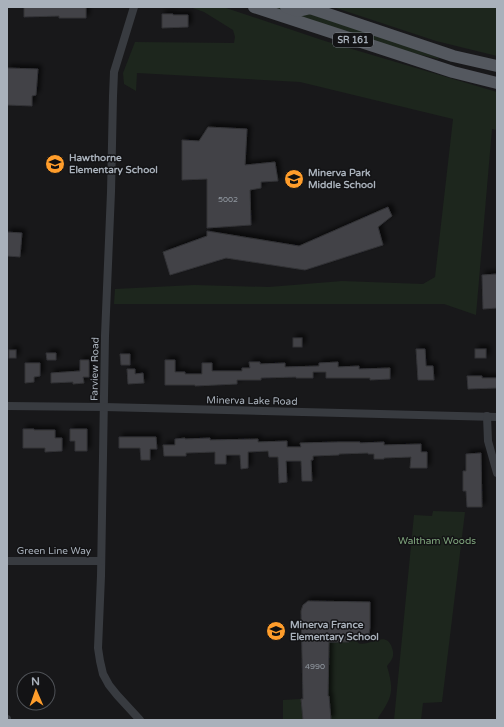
<svg xmlns="http://www.w3.org/2000/svg" width="504" height="727" viewBox="0 0 504 727" font-family="'Varela Round',sans-serif">
  <defs>
    <filter id="shadow"><feDropShadow dx="3.5" dy="-3.5" stdDeviation="2" flood-color="#0009"/></filter>
  </defs>
  <rect width="100%" height="100%" fill="#18181a"/>
  <g fill="#1d261d">
    <path d="M190 7H223L325 41 497 92V130L492 129 476 315 444 304H114L115 289 194 285 269 287 342 281 423 284 435 277 453 119 300 82 137 73 136 91 124 84 123 73 135 42 234 43 235 37 233 30 204 12Z"/>
    <path d="M268 7H288L384 38 439 58 438 59 385 46Z"/>
    <path d="M333 7H497V56L436 41Z"/>
    <path d="M433 511 465 512 442 702 423 703 421 720H394L414 515 432 516Z"/>
    <path d="M349 639H357L358 643C369 648 386 629 392 648 395 656 392 660 387 666 394 691 393 696 378 718L379 720H331L329 696H326L329 642H348Z"/>
    <path d="M301 699 303 720H283V700Z"/>
  </g>
  <g fill="#424347" stroke="#323236" filter="url(#shadow)">
    <path d="M24 7H86V18H59V16L24 17Z"/>
    <path d="M162 14H173V15H188V27L162 28Z"/>
    <path d="M7 68 38 69 36 95 32 96V106L7 105Z"/>
    <path d="M208 127 247 129 245 165 275 162 278 181 261 182V188L250 190 251 225 207 228V179L182 180V140L199 141Z"/>
    <path d="M388 207 392 216 378 227 383 245 305 270 226 258 170 275 163 252 207 236V231L299 246Z"/>
    <path d="M7 232 22 233 20 257 7 256Z"/>
    <path d="M497 274V308L483 309 482 275Z"/>
    <rect x="293" y="338" width="9" height="9"/>
    <path d="M416 349H425L426 366H433L434 380H418Z"/>
    <rect x="475" y="349" width="11" height="9"/>
    <rect x="9" y="350" width="7" height="8"/>
    <path d="M46 353H56V360H47Z"/>
    <path d="M120 354H130V365H121Z"/>
    <path d="M80 360H89V377H83L84 383 73 384V382L51 383V373L80 371Z"/>
    <path d="M165 360H175V372H185V374H202V363H212V371H242V368H250L249 362H260V364L285 363V367L319 366V363L338 362V367L359 366V369L390 368V379L370 380V378H326V372H313V378H296V377L261 378V380H237V384L195 386V385H165Z"/>
    <path d="M25 363H40V376L34 377V382L25 383Z"/>
    <path d="M127 369H135V374L143 373 144 383 128 384Z"/>
    <path d="M467 376H482V378H497V388L468 389Z"/>
    <path d="M23 429H34V430H55V438H62V451L45 452V448H23Z"/>
    <path d="M70 429H87V451H75V441H70Z"/>
    <path d="M119 437H156L157 449H150V460H141L140 448H119Z"/>
    <path d="M185 438V439L210 438V440L258 439V442L287 441V447H301L300 443 338 442H360V443L384 442V445L421 444V452H427V468H410L411 457 384 458V459H374V454H368V453L339 454V455L313 456V460H311L312 481H302L301 461H286L287 482 279 483 278 457H269L268 451 248 452V468L241 469 240 455H226V464H215V452L186 453V456H164L163 445H175V439Z"/>
    <path d="M481 453 482 507H467L466 491H463V471H466V454Z"/>
    <path d="M308 601 370 602V628L369 634 366 637 362 639H349V642H329L328 696H329L331 720H303L301 699H303L301 611 303 605Z"/>
  </g>
  <g fill="none" stroke-linecap="round" stroke-linejoin="round">
    <g stroke="#383b40" stroke-width="8">
      <path d="M134 7 114 72 113 96 111 192 105 336 101 576 98 648 100 661 103 674 109 685 117 695 140 720"/>
      <path d="M7 406 104 407 497 417"/>
      <path d="M487 416 488 441 497 473"/>
      <path d="M7 561H101"/>
      <path d="M7 719V720"/>
    </g>
    <g stroke="#54585f" stroke-width="12">
      <path d="M254 7 453 72 497 83"/>
      <path d="M286 7 298 11 311 8"/>
      <path d="M307 7 453 56 497 66"/>
    </g>
  </g>
  <defs>
    <symbol id="school-disc" viewBox="-11 -11 22 22"><circle r="9.5" fill="#ff9d2b" stroke="#131315"/><path d="M0-5L7-2L0 1L-7-2ZM-4 1L0 2.5L4 1V4Q0 6-4 4Z" fill="#111"/></symbol>
  </defs>
  <g fill-rule="evenodd">
    <use href="#school-disc" x="44" y="153" width="22" height="22"/>
    <use href="#school-disc" x="283" y="168" width="22" height="22"/>
    <use href="#school-disc" x="265" y="620" width="22" height="22"/>
  </g>
  <g text-anchor="middle" dominant-baseline="central" stroke-width="3" stroke-linejoin="round" paint-order="stroke">
    <g font-size="8" fill="#8f969e">
      <text x="228" y="199">5002</text>
      <text x="315" y="666">4990</text>
    </g>
    <rect fill="#131315" stroke="#7c8289" stroke-width="1" x="333" y="33" width="40" height="14" rx="3"/>
    <g font-size="9" font-weight="bold" fill="#a9b1bb">
      <text x="353" y="40">SR 161</text>
    </g>
    <g font-size="10" font-weight="bold" fill="#a9b1bb" stroke="#131315" text-anchor="start">
      <text x="69" y="158">Hawthorne<tspan x="69" dy="12">Elementary School</tspan></text>
      <text x="308" y="173">Minerva Park<tspan x="308" dy="12">Middle School</tspan></text>
      <text x="290" y="625">Minerva France<tspan x="290" dy="12">Elementary School</tspan></text>
    </g>
    <g font-size="10" fill="#a9b1bb" stroke="#131315">
      <text transform="translate(95 369) rotate(-89)">Farview Road</text>
      <text transform="translate(252 401) rotate(1)">Minerva Lake Road</text>
      <text x="54" y="551">Green Line Way</text>
    </g>
    <g font-size="10" fill="#81a77f" stroke="#131315">
      <text x="437" y="541">Waltham Woods</text>
    </g>
  </g>
  <rect width="504" height="727" fill="none" stroke="#a9b1bb" stroke-width="16"/>
  <g transform="translate(36 691) rotate(358)"><circle r="19" fill="#131315" stroke="#4f5257"/>
  <path d="M0-3L7 15L0 10L-7 15Z" fill="#ff9d2b"/>
  <text y="-6" font-size="11" font-weight="bold" text-anchor="middle" fill="#a9b1bb">N</text>
  </g>
</svg>
